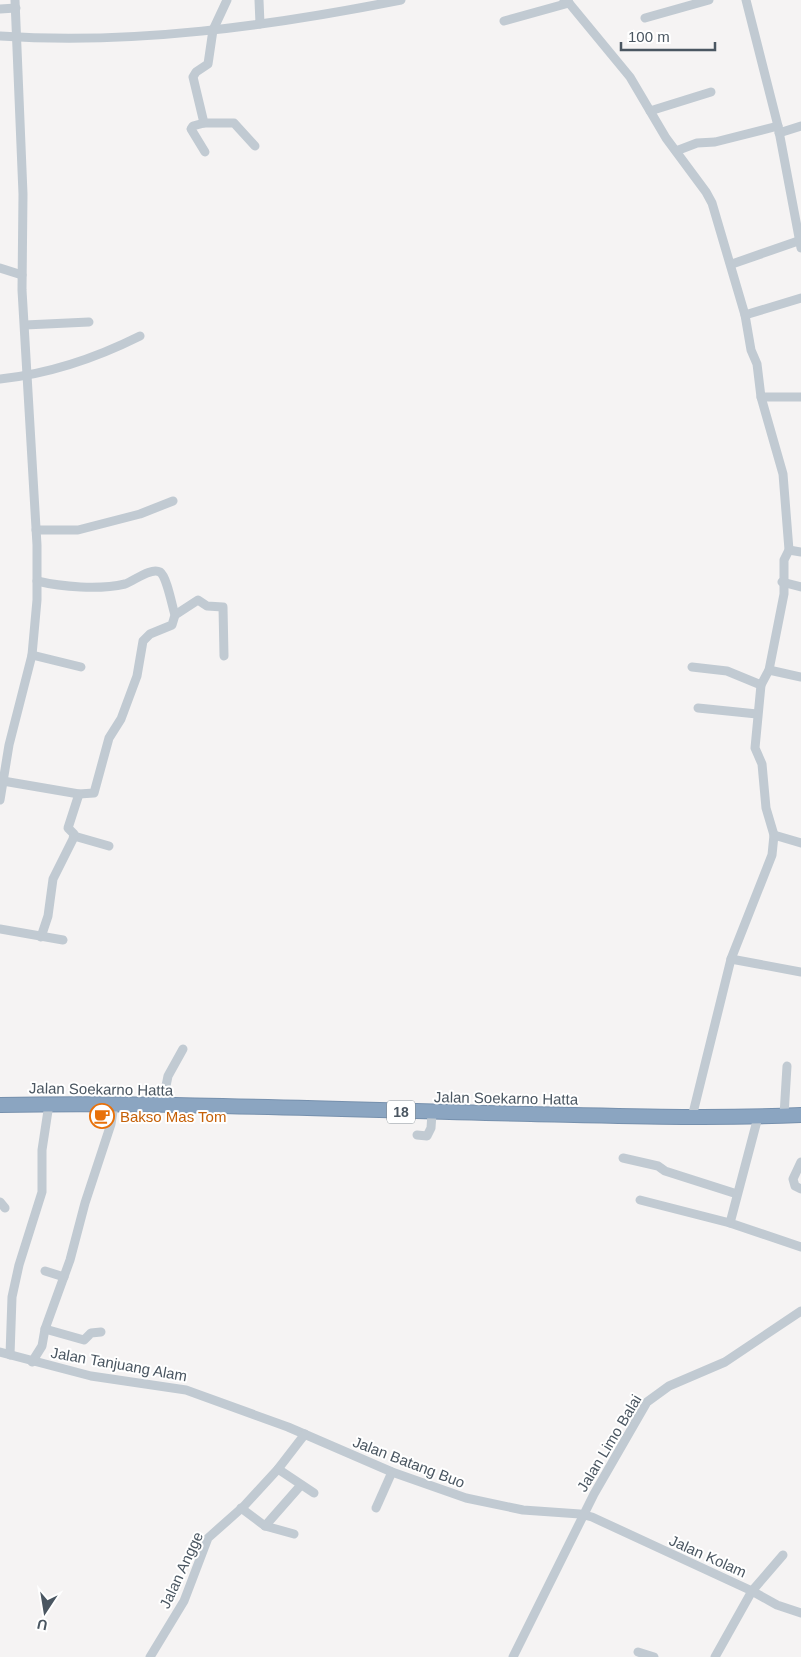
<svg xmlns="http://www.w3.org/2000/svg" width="801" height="1657" viewBox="0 0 801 1657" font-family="Helvetica,sans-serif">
  <rect width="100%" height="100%" fill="#f5f3f3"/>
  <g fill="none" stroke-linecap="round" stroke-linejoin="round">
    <defs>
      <path id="highway" d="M0 1105C177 1102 354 1110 531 1114 621 1116 711 1119 801 1115"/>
    </defs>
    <use href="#highway" stroke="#7690ad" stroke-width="16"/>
    <g stroke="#c1cad2" stroke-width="9">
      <path d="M227 0 213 30 208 64 196 72 193 77 204 123H234L255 146"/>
      <path d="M259 0 260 24"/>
      <path d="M564 0 569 3 630 77 666 138 706 192 712 203 745 315 751 350 757 364 761 397 783 474 789 550 784 560V594L769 670 761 685 755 748 762 764 766 808 774 835 772 855 731 959 692 1117"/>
      <path d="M746 0 778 126 801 248"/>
      <path d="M0 9 16 8"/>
      <path d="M645 18 709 0"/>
      <path d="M504 21 569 3"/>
      <path d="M0 36C134 45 270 26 401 0"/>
      <path d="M650 111 711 92"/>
      <path d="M204 123 193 126 191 129 205 152"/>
      <path d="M779 133 801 126"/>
      <path d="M676 151 697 143 715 142 778 126"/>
      <path d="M732 264 801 240"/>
      <path d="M0 268 22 275"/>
      <path d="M745 315 801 298"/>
      <path d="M25 325 89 322"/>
      <path d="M0 379C49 374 96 358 140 336"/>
      <path d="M761 397H801"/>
      <path d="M36 530H78L140 514 173 501"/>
      <path d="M789 550 801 552"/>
      <path d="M782 582 801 587"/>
      <path d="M175 615 198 600 207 606 223 607 224 656"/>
      <path d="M32 655 81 667"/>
      <path d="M692 667 727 671 761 685"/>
      <path d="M769 670 801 677"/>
      <path d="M698 708 757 714"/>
      <path d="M3 781 79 794 94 793 109 738 121 719 137 676 143 641 150 634 172 625 175 615C172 606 167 577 160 572 151 567 134 581 125 584 99 590 62 587 37 581"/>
      <path d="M0 800 9 745 32 655 37 600V545L22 290 23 194 15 0"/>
      <path d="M774 835 801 843"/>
      <path d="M74 836 109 846"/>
      <path d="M0 929 63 940"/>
      <path d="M41 937 48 916 53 879 73 839 74 834 68 828 79 794"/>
      <path d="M731 959 801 972"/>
      <path d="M162 1106 168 1076 183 1049"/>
      <path d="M784 1115 787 1066"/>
      <path d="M758 1117 730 1223 801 1247"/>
      <path d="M417 1135 427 1136 431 1128 432 1113"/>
      <path d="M623 1158 658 1166 665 1171 737 1194"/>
      <path d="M801 1162 793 1179 795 1186 801 1189"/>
      <path d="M640 1200 730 1223"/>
      <path d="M0 1202 5 1208"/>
      <path d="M45 1271 64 1277"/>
      <path d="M45 1329 84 1340 91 1333 101 1332"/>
      <path d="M0 1352 91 1376 186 1390 288 1427 392 1472 466 1498 523 1510 580 1514 592 1517 752 1591 715 1657"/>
      <path d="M10 1355 12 1297 19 1265 42 1192V1150L49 1104"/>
      <path d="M32 1362 42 1346 45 1329 70 1260 85 1203 111 1124 114 1105"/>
      <path d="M278 1469 314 1493"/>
      <path d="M241 1508 265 1526 294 1534"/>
      <path d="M376 1508 392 1472"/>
      <path d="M265 1526 301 1485"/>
      <path d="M783 1555 752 1591 777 1605 801 1613"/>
      <path d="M638 1652 654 1657"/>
      <path d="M150 1657 184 1601 208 1538 244 1506 278 1469 305 1434"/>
      <path d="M513 1657 594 1494 647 1402 669 1386 725 1362 801 1311"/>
    </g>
    <use href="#highway" stroke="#8ba5c1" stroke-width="14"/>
  </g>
  <defs>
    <symbol id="cafe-ring" viewBox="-11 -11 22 22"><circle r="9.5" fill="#fff" stroke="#e8710a" stroke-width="1.5"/><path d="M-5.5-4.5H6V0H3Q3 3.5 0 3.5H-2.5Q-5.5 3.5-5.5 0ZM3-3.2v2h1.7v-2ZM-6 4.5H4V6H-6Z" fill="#e8710a"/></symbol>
  </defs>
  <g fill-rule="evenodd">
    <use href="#cafe-ring" x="88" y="1102" width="28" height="28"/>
  </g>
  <g text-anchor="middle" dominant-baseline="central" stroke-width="4" stroke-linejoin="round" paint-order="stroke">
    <rect fill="#fff" stroke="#808990" stroke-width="1" x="387" y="1100.5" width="28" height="23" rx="4"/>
    <g font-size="14" font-weight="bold" fill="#4a5661">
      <text x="401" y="1112">18</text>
    </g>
    <g font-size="15" fill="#4a5661" stroke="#fff">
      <text transform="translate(101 1089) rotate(1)">Jalan Soekarno Hatta</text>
      <text transform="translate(506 1098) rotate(1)">Jalan Soekarno Hatta</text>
      <text transform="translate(119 1364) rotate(10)">Jalan Tanjuang Alam</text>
      <text transform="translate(609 1443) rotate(-59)">Jalan Limo Balai</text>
      <text transform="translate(409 1462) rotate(21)">Jalan Batang Buo</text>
      <text transform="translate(708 1556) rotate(24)">Jalan Kolam</text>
      <text transform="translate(181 1570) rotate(-65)">Jalan Angge</text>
    </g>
    <g font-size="15" fill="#c56008" stroke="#fff" text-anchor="start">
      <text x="120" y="1116">Bakso Mas Tom</text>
    </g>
  </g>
  <g transform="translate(45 1612) rotate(192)" stroke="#ffffff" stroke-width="4" paint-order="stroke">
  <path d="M0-4L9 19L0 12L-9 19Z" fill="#4a5661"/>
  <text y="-8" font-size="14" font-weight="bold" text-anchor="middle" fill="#4a5661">U</text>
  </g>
  <path d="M621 42v8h94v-8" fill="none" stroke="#4a5661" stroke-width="2.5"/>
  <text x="628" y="42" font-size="15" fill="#4a5661" stroke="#ffffff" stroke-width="4" paint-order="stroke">100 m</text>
</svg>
